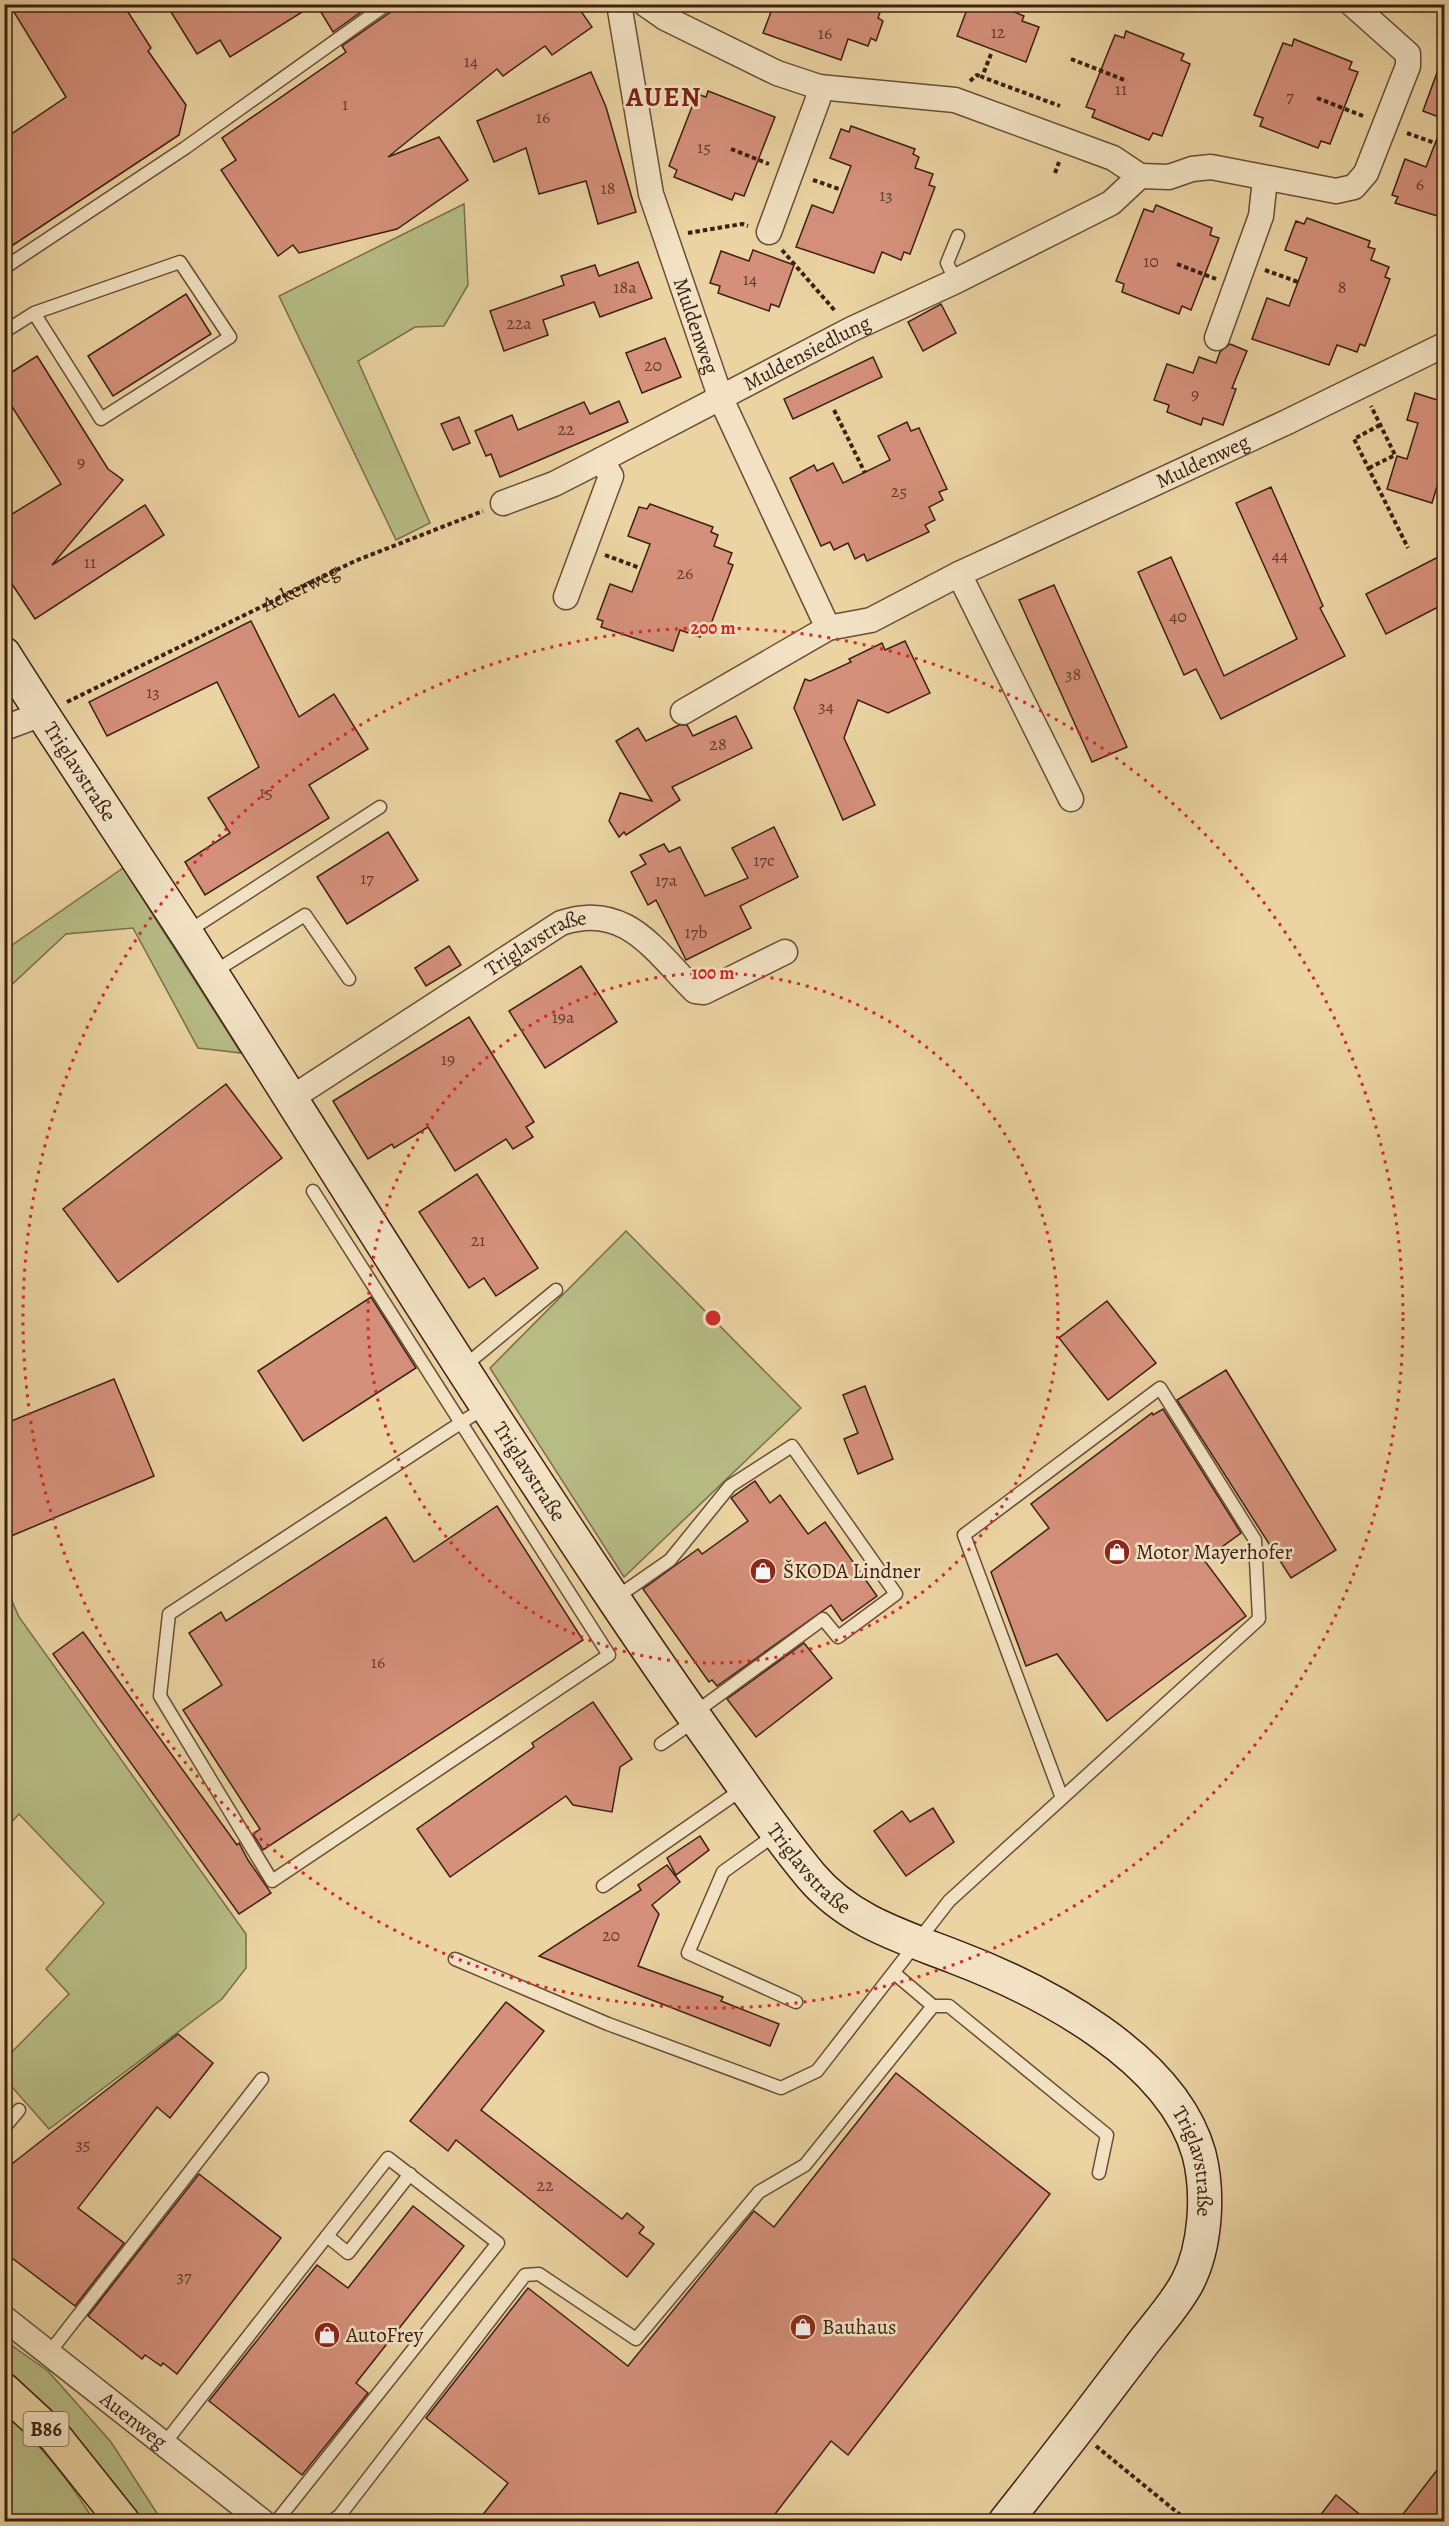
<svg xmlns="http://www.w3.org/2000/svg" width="1449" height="2526" viewBox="0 0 1449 2526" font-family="Alegreya,serif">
  <rect width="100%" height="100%" fill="#ebd3a2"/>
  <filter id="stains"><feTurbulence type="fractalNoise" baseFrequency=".00333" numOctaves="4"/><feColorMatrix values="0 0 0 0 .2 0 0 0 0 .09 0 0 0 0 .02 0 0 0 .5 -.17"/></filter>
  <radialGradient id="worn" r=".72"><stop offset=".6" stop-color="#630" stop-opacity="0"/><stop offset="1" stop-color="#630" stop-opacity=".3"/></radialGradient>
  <g fill="#b7bc85" stroke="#7a6e4d" stroke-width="1.5">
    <path d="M464 204 468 285 444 326 415 327 358 361 430 523 396 540 279 296Z"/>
    <path d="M123 868 241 1053 198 1048 133 928 66 934 5 991V950Z"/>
    <path d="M626 1231 801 1408 624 1577 490 1368Z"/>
    <path d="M5 1585 19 1617 246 1934V1968L222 1999 49 2129 5 2079V2059L69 1994 46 1969 104 1903 19 1814 5 1829Z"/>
    <path d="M4 2340 48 2371 111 2442 162 2521H135L64 2425 40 2400 5 2372Z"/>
    <path d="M4 2412C41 2445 69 2479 94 2521H5Z"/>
  </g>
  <g fill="#d5907b" stroke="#3c2015" stroke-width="1.5">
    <path d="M9 4H123L151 48 148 51 186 105 179 135 4 251V139L66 97Z"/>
    <path d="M166 4H315L230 57 220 40 197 54Z"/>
    <path d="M316 4H372L333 32Z"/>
    <path d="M395 4H576L592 27 552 55 545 46 503 76 497 69 388 157 439 137 468 180 397 229 299 253 293 245 278 256 221 170 236 160 222 138 346 52 342 46 392 11Z"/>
    <path d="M774 4H883L878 18 883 21 876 41 871 38 868 46 848 39 841 60 763 33Z"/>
    <path d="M969 4H995L1024 16 1022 21 1039 27 1026 62 957 36Z"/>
    <path d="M1126 31 1184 54 1181 60 1190 64 1162 136 1153 133 1149 140 1092 117 1095 110 1086 107 1115 35 1124 38Z"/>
    <path d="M1294 39 1352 62 1349 69 1358 72 1330 144 1321 141 1318 148 1260 126 1263 118 1254 115 1283 43 1292 46Z"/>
    <path d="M1442 59H1444V119L1423 111Z"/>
    <path d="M591 72 606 107 636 212 598 224 586 181 539 194 526 148 494 162 477 121Z"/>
    <path d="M708 91 775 117 744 196 735 193 732 200 674 177 677 170 669 166 697 94 706 97Z"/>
    <path d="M1443 123H1444V218L1395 203 1398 197 1392 195 1405 159 1426 167Z"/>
    <path d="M851 126 915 149 913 154 919 157 915 168 933 174 929 185 935 187 910 254 904 252 901 260 882 252 874 273 796 247 812 205 833 213 851 166 830 158 841 129 849 132Z"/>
    <path d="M1156 205 1212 228 1210 235 1219 238 1191 310 1182 306 1179 314 1122 292 1124 284 1116 281 1144 209 1153 212Z"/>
    <path d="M1307 218 1370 241 1368 247 1375 249 1371 260 1389 267 1385 277 1390 279 1365 346 1360 344 1357 352 1337 345 1329 365 1252 339 1267 298 1289 306 1307 258 1285 250 1296 221 1304 224Z"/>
    <path d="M753 250 794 265 779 307 771 304 769 311 718 293 720 286 710 283 721 251 749 261Z"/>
    <path d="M638 262 652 298 600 317 594 302 543 320 548 335 504 351 490 311 564 285 561 276 595 265 599 276Z"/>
    <path d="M186 294 211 334 113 396 88 356Z"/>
    <path d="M941 304 956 333 923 351 908 322Z"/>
    <path d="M665 338 681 377 642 393 626 353Z"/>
    <path d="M1230 344 1247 351 1232 388 1236 389 1223 425 1203 418 1201 425 1167 412 1169 405 1154 400 1167 364 1193 373 1199 357 1216 363 1220 352Z"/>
    <path d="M37 356 108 469 123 480 52 565 145 505 164 535 35 619 4 572V519L61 484 4 394V377Z"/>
    <path d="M873 357 882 377 793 419 784 399Z"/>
    <path d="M1415 393 1444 402V482L1439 480 1432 503 1387 489 1397 456 1407 459 1418 423 1407 420Z"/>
    <path d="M619 401 628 422 500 477 491 454 486 456 475 431 512 415 518 430 584 402 590 414Z"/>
    <path d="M459 417 470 443 453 450 441 424Z"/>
    <path d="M907 422 911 431 919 428 947 489 939 492 943 500 929 507 935 520 925 525 929 532 867 561 864 554 855 559 848 543 834 550 830 542 821 546 790 478 814 465 817 471 833 463 843 483 890 460 878 436Z"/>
    <path d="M1271 487 1323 606 1320 608 1345 656 1221 719 1196 669 1184 675 1138 572 1171 557 1224 676 1297 639 1236 503Z"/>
    <path d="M650 504 713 527 711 532 718 535 714 546 732 553 728 563 733 565 708 632 703 630 700 637 680 630 673 651 601 627 603 621 597 619 610 584 632 592 650 544 628 536 639 507 647 509Z"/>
    <path d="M1444 554V604L1386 634 1366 594Z"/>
    <path d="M1054 585 1127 747 1092 762 1019 600Z"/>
    <path d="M251 621 299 717 334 694 368 749 309 785 329 818 205 895 185 862 230 833 208 798 259 767 217 682 107 736 89 702Z"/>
    <path d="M905 641 930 693 888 713 858 700 844 738 875 805 843 820 794 708 805 679 810 681 851 662 849 659 882 643 885 650Z"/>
    <path d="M736 716 752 748 672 787 680 800 626 835 624 832 619 837 609 821 620 793 652 801 616 741 638 728 646 741 679 725H687L693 736Z"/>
    <path d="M774 827 798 877 740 906 751 928 686 960 656 900 648 905 631 872 646 864 640 855 664 844 669 852 680 847 705 896 748 878 732 848Z"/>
    <path d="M388 832 418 880 347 924 317 877Z"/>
    <path d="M449 946 461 965 426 986 415 968Z"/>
    <path d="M581 966 617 1022 545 1068 509 1011Z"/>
    <path d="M469 1017 534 1122 526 1127 533 1137 513 1149 506 1139 455 1171 428 1127 394 1148 392 1144 368 1159 333 1101Z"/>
    <path d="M226 1084 282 1158 118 1282 63 1209Z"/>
    <path d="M477 1174 538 1268 496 1296 484 1278 469 1288 419 1212Z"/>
    <path d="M371 1297 416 1368 303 1441 258 1371Z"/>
    <path d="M1107 1301 1156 1363 1108 1400 1059 1338Z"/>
    <path d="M1226 1370 1336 1550 1291 1578 1177 1400Z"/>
    <path d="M114 1379 154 1476 4 1539V1424Z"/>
    <path d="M865 1386 893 1459 858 1474 844 1439 858 1433 843 1395Z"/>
    <path d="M1163 1409 1241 1533 1204 1560 1246 1616 1107 1721 1057 1654 1026 1666 991 1572 1049 1528 1031 1504 1152 1413 1153 1415Z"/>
    <path d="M755 1481 770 1503 780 1495 808 1534 825 1522 877 1596 842 1621 831 1605 717 1686 712 1680 709 1682 643 1589 698 1549 702 1554 748 1521 731 1498Z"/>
    <path d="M497 1506 583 1640 263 1850 253 1834 260 1829 183 1710 222 1685 189 1633 221 1612 226 1621 386 1517 414 1562Z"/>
    <path d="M83 1632 237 1845 239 1843 248 1860 271 1893 239 1914 53 1654Z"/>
    <path d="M804 1643 832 1678 756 1737 727 1699Z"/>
    <path d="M593 1702 632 1759 620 1767 612 1812 573 1805 566 1796 450 1877 417 1829 534 1747 532 1743Z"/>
    <path d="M933 1808 954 1842 906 1876 874 1831 902 1811 910 1822Z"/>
    <path d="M700 1836 709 1850 676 1875 667 1858Z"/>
    <path d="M667 1865 680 1882 652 1905 659 1914 638 1966 723 1997 721 2001 779 2024 770 2046 539 1956 641 1890 638 1885Z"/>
    <path d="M506 2002 544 2031 481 2110 622 2219 627 2213 644 2227 639 2233 654 2244 627 2277 456 2140 448 2151 410 2121Z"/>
    <path d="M178 2034 213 2063 170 2118 157 2107 78 2208 124 2243 75 2306 4 2252V2170Z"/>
    <path d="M896 2073 1050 2194 848 2455 831 2441 769 2522H477L508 2483 426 2418 528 2288 628 2366 754 2211 774 2227Z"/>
    <path d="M199 2174 281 2238 177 2374 163 2363 161 2366 145 2355 142 2359 88 2316Z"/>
    <path d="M413 2206 464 2246 356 2383 368 2393 302 2475 209 2401 317 2265 348 2288Z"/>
    <path d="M1444 2461V2513L1437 2522H1397Z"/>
    <path d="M1336 2495 1369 2522H1315Z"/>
  </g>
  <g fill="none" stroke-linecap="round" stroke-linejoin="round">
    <defs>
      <g id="lane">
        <path d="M4 268 185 148 387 4"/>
        <path d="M956 281 947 263 958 236"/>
        <path d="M4 332 34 313 101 419 230 337 180 262 34 313"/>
        <path d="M187 932 380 807"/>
        <path d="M212 973 305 915 349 979"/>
        <path d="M313 1191 609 1655 272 1881 160 1696 169 1614 462 1422 486 1407"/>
        <path d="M462 1368 556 1290"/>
        <path d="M614 1599 670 1560 730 1486 792 1446 896 1594 838 1637 823 1619 693 1714 684 1728 661 1744"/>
        <path d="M776 1834 723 1872 688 1953 796 2002"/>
        <path d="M603 1886 744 1788"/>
        <path d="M455 1959 608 2024 781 2088 817 2071 949 1901 1259 1619 1255 1540 1160 1388 964 1535 1062 1798"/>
        <path d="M933 2006H949L1107 2135 1099 2173"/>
        <path d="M4 2128 19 2110"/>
        <path d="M327 2236 348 2253 410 2174"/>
        <path d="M49 2353 262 2079"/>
        <path d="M164 2444 388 2158 498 2243 276 2522"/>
        <path d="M331 2522 340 2515 525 2275 539 2274 636 2339 759 2192 805 2165 933 2006 894 1973"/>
      </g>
      <g id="street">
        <path id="s2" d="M619 4 651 194 721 399 828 628"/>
        <path d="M645 4 665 18 777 73 819 87 955 100 1113 158 1140 176"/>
        <path d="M769 232 818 99 819 87"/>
        <path d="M1217 338 1261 216 1265 179"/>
        <path d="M503 503 554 484 601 460"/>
        <path d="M959 574 1071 799"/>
        <path id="s3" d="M566 597 611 476 601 460 852 329 956 281 1111 203 1140 176 1169 177 1192 169 1211 167 1336 191 1354 187 1366 173 1408 66V54L1352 4"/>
        <path id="s4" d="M683 712 828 628 871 620 959 574 1287 422 1444 345"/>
        <path d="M4 728 42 714"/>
        <path id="s5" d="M290 1099 561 923C625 901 654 950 695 991L704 992 785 952"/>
        <path id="s6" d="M4 2318 263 2522"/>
      </g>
      <g id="secondary">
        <path id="s7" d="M4 654C64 749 127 842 188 936 291 1098 392 1261 497 1422 567 1529 637 1636 711 1740 744 1786 775 1833 811 1876 849 1921 901 1936 955 1957 1042 1990 1172 2057 1199 2154 1209 2193 1206 2247 1187 2283 1174 2307 1153 2329 1137 2351 1094 2408 1050 2465 1005 2522"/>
      </g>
      <path id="primary" d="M4 2390 56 2438 123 2522"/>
    </defs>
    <use href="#lane" stroke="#684d38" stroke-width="15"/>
    <use href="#street" stroke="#684d38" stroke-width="27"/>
    <use href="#secondary" stroke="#3c2015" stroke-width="36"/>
    <use href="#primary" stroke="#3c2015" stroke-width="36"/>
    <g stroke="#3c2015" stroke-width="4" stroke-dasharray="4.5 3" stroke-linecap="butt">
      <path d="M991 54 982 77 1060 106"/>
      <path d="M1071 59 1127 81"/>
      <path d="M970 81 977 75 982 77"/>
      <path d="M1317 98 1363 116"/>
      <path d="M1407 133 1435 143"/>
      <path d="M731 149 769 164"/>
      <path d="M1055 173 1059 162"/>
      <path d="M813 180 842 190"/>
      <path d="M688 233 742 224 748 226"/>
      <path d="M782 250 836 312"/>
      <path d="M1177 264 1216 279"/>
      <path d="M1265 270 1298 282"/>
      <path d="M834 410 865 473"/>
      <path d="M1380 425 1354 439 1408 548"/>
      <path d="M1369 468 1395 455 1371 406"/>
      <path d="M605 555 640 568"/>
      <path id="s1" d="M67 702 355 561 483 511"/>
      <path d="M1096 2446 1189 2522"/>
    </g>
    <use href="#lane" stroke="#f2e2c3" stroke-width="12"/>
    <use href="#street" stroke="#f2e2c3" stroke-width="24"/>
    <use href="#secondary" stroke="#f2e2c3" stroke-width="33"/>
    <use href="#primary" stroke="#ebd3a2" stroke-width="33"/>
  </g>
  <g fill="none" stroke="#d62828" stroke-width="3" stroke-dasharray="3 6">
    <circle cx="713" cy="1318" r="345"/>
    <circle cx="713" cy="1318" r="690"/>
  </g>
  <defs>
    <symbol id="shop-disc" viewBox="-11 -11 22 22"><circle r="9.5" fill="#8f2418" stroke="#f2e2c3"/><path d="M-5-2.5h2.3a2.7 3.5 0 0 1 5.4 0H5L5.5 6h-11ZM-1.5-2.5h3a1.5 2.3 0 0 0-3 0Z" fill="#fff"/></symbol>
  </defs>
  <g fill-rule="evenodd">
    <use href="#shop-disc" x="1102" y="1537" width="30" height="30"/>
    <use href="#shop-disc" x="748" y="1556" width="30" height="30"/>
    <use href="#shop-disc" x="788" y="2312" width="30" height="30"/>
    <use href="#shop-disc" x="312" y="2320" width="30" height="30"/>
  </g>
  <g text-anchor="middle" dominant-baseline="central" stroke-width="5" stroke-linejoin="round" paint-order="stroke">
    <g font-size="18" fill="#623c2e">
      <text x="998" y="32">12</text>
      <text x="825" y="33">16</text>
      <text x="471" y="61">14</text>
      <text x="1121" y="89">11</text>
      <text x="1290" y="96">7</text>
      <text x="345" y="104">1</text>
      <text x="543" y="117">16</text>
      <text x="704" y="147">15</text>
      <text x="1420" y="184">6</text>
      <text x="608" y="188">18</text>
      <text x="886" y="195">13</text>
      <text x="1151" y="261">10</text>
      <text x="750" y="279">14</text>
      <text x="625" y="287">18a</text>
      <text x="1342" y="287">8</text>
      <text x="519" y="323">22a</text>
      <text x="653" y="365">20</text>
      <text x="1195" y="394">9</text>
      <text x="566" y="429">22</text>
      <text x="81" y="462">9</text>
      <text x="899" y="491">25</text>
      <text x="1280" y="555">44</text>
      <text x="90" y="562">11</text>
      <text x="685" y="573">26</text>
      <text x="1178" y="616">40</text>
      <text x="1073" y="674">38</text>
      <text x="153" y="692">13</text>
      <text x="826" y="706">34</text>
      <text x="718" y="744">28</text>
      <text x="266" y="792">15</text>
      <text x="764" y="860">17c</text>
      <text x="367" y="878">17</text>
      <text x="666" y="880">17a</text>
      <text x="696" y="932">17b</text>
      <text x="563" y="1017">19a</text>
      <text x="448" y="1059">19</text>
      <text x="478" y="1240">21</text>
      <text x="378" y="1662">16</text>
      <text x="611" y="1935">20</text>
      <text x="83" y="2144">35</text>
      <text x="545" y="2185">22</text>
      <text x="184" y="2276">37</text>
    </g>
    <rect fill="#f2e2c3" stroke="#735a49" stroke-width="1.5" x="23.5" y="2412" width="45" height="34" rx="4.5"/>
    <g font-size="20" font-weight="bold" fill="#3c2015">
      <text x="46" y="2429">B86</text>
    </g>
    <g font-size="21" fill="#3c2015" stroke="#f2e2c3">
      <text stroke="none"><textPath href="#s2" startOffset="332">Muldenweg</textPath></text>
      <text stroke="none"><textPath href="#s3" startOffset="380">Muldensiedlung</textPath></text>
      <text stroke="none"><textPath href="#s4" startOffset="579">Muldenweg</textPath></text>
      <text stroke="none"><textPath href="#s1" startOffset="260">Ackerweg</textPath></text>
      <text stroke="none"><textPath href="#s7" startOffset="140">Triglavstraße</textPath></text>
      <text stroke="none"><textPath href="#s5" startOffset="292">Triglavstraße</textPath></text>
      <text stroke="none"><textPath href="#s7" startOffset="972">Triglavstraße</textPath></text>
      <text stroke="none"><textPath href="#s7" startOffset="1458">Triglavstraße</textPath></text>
      <text stroke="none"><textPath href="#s7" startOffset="1962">Triglavstraße</textPath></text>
      <text stroke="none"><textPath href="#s6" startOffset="165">Auenweg</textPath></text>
    </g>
    <g font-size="21" fill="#3c2015" stroke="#f2e2c3" text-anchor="start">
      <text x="1136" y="1552">Motor Mayerhofer</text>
      <text x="783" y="1571">ŠKODA Lindner</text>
      <text x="822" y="2327">Bauhaus</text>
      <text x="346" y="2335">AutoFrey</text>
    </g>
    <g font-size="27" font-weight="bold" letter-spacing="1.5" fill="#7a1f14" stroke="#f2e2c3">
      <text x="664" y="97">AUEN</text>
    </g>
  </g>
  <circle cx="713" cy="1318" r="9" fill="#d62828" stroke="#f2e2c3" stroke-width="3"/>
  <g font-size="18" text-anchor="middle" font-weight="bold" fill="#d62828" stroke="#f2e2c3" stroke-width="5" stroke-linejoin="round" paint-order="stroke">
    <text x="713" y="634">200 m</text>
    <text x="713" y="979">100 m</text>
  </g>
  <rect width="1449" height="2526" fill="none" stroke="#ebd3a2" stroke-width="24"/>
  <rect x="6" y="6" width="1437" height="2514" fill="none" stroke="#3c2015" stroke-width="3"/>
  <rect x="12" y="12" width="1425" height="2502" fill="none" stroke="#3c2015" stroke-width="1.5"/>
  <rect width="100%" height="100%" filter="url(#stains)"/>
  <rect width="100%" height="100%" fill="url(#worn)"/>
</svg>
